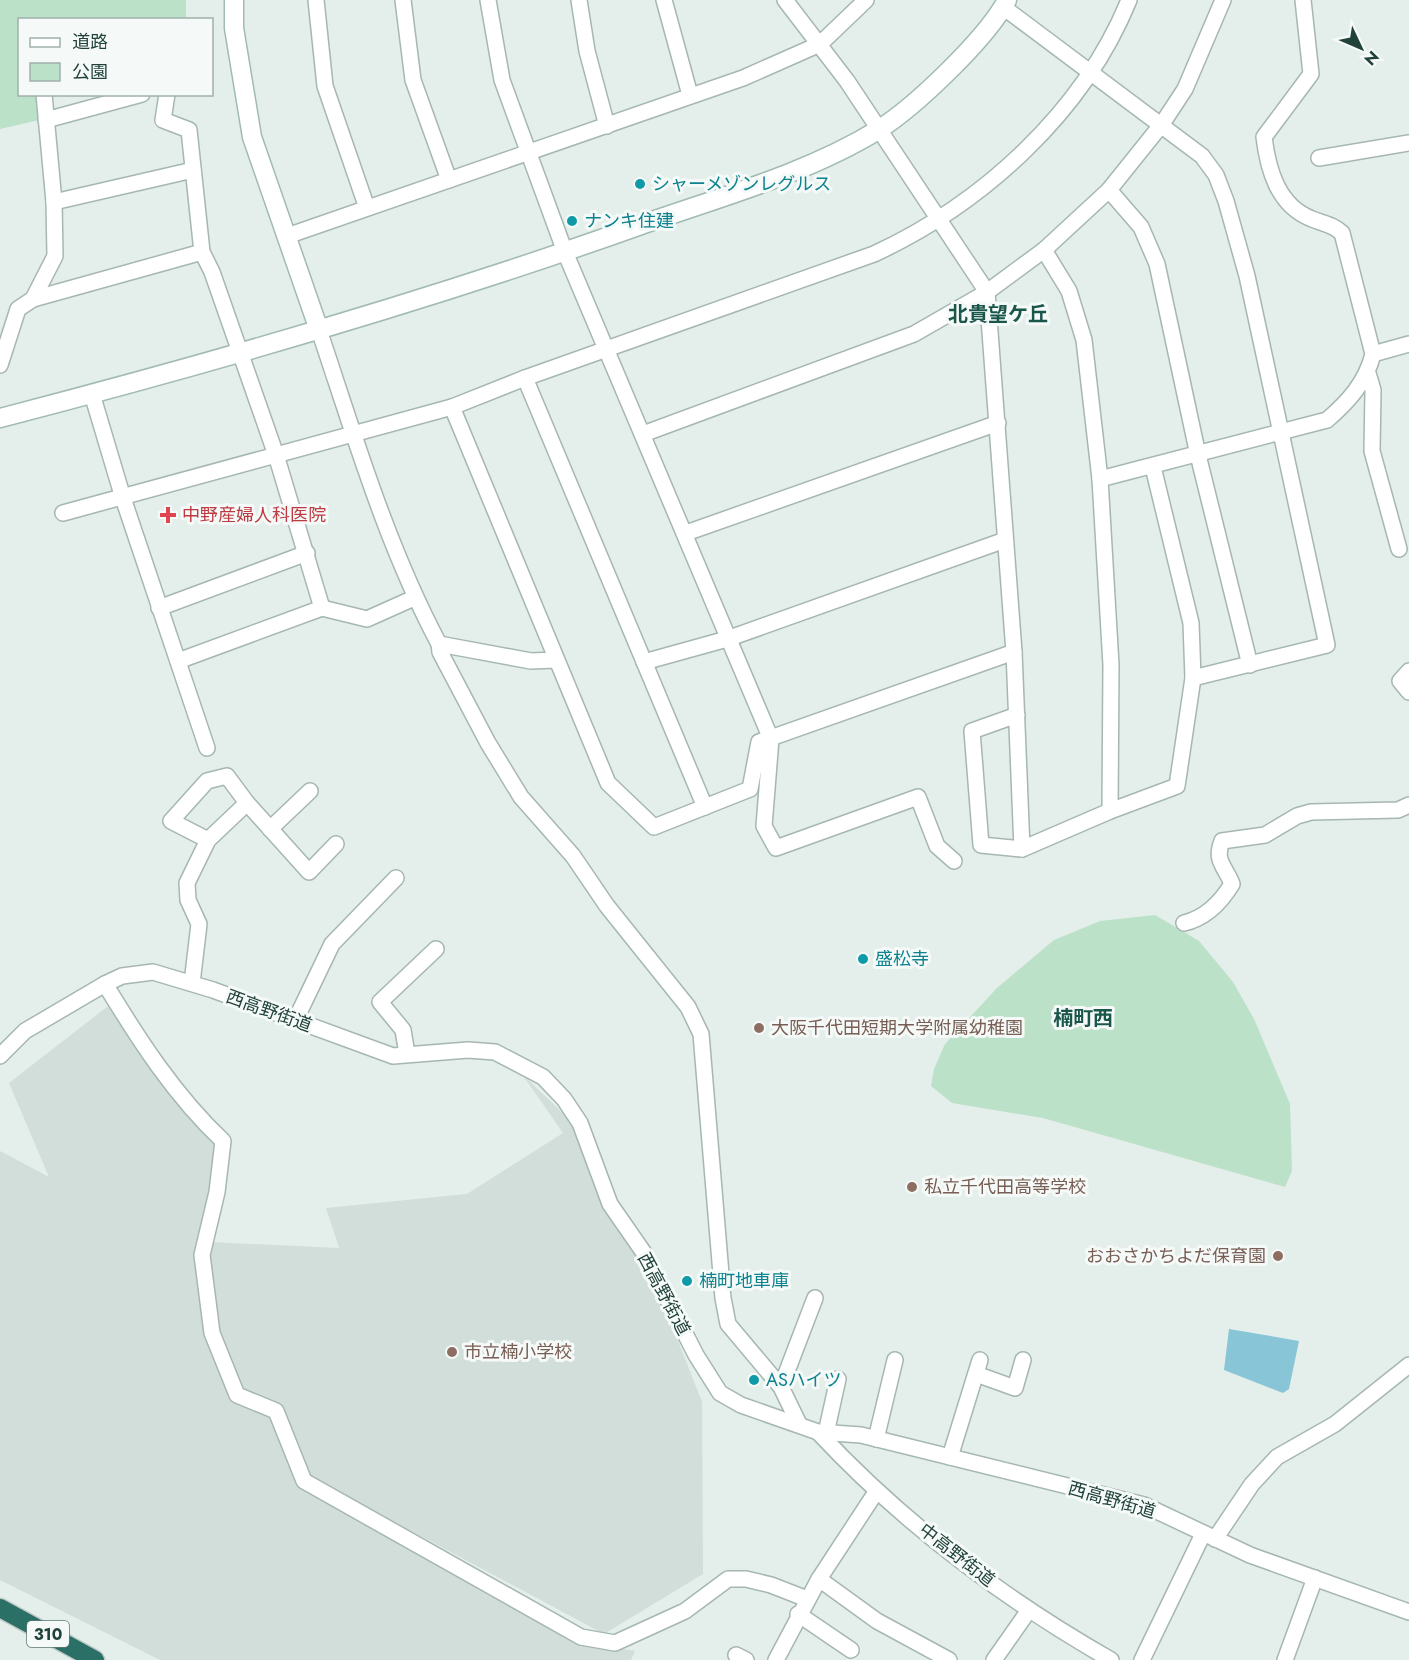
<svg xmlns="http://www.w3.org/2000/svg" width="1409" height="1660" viewBox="0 0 1409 1660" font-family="Jost,'Noto Sans JP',sans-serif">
  <rect width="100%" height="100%" fill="#e4eeea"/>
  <g fill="#d2ded9">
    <path d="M112 1003 217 1146 210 1205 198 1255 237 1399 274 1417 301 1485 575 1641 635 1651 631 1660H160L0 1580V1151L49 1177 9 1083Z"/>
    <path d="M522 1074 575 1125 656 1285 702 1402 703 1574 604 1634 307 1475 279 1404 244 1391 233 1382 212 1322 209 1242 339 1248 326 1208 467 1194 563 1133Z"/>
  </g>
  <g fill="#bbe1c8">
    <path d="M0 0H186V19L20 20V94L36 95 39 120 0 129Z"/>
    <path d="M1155 915 1199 941 1233 982 1254 1019 1290 1104 1292 1171 1285 1187 1043 1118 952 1103 931 1086 934 1069 945 1044 997 988 1054 940 1100 921Z"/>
  </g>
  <path fill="#88c6d7" d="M1229 1329 1299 1341 1289 1389 1283 1393 1224 1370Z"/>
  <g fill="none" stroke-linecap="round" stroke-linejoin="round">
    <defs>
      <g id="street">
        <path d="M316 0 325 86 367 208"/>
        <path d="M403 0 413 80 449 180"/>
        <path d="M488 0 502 80 565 252 771 739 764 826 776 848 918 797 937 846 954 861"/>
        <path d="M579 0 587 51 607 126"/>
        <path d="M664 0 690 95"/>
        <path d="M785 0 847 81 987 292 1014 652 1022 849 1110 811 1177 786 1193 678 1191 623 1153 467"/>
        <path d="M1003 7 1202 156 1216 175 1226 201 1247 276 1327 645 1193 678"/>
        <path d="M167 94 163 120 189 130 202 252 212 272 276 455 322 608"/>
        <path d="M46 120 142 94"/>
        <path d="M1319 158 1409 143"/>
        <path d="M1109 190 1141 227 1157 264 1198 455 1250 665"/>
        <path d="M54 202 193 170"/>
        <path d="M287 236 743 78 820 44 866 0"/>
        <path d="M1044 250 1069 291 1084 340 1100 479 1111 665 1110 811"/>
        <path d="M33 299 202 252"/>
        <path d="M319 330C355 437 386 544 439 644L440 652 488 743 521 797 573 856 607 906 688 1007 701 1034 723 1298 728 1324 781 1387 799 1424"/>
        <path d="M1373 354 1409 344"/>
        <path d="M0 365 18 309 33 299 55 256 54 202 44 94"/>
        <path d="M1368 373 1373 390 1372 451 1399 549"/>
        <path d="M525 378 705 807"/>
        <path d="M92 394 123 498 207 748"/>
        <path d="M452 407 608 783 654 827 750 789 759 742 1014 652"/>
        <path d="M643 434 914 334 987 292 1044 250 1109 190 1162 124 1185 89 1223 0"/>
        <path d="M1100 479 1327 420C1349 401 1366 382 1373 354L1342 233C1332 224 1324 224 1312 219 1278 206 1268 170 1264 137L1311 74 1303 0"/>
        <path d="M63 513 452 407 525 378 874 254C982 204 1083 113 1129 0"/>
        <path d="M686 533 998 423"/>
        <path d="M159 608 307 553"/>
        <path d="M439 644 531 661 556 660"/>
        <path d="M178 661 322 608 367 619 414 598"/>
        <path d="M644 662 727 639 1005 540"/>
        <path d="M1409 671 1400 681 1409 692"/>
        <path d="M1017 715 972 731 981 845 1022 849"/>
        <path d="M270 829 310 791"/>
        <path d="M208 840 171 821 207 781 227 776 247 803 309 872 336 844"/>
        <path d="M1184 923C1206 918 1221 902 1232 884 1225 866 1214 861 1222 841L1265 835 1297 816 1311 812 1398 810 1409 805"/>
        <path d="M192 983 199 924 188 900 187 883 208 840 247 803"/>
        <path d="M105 984C139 1040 175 1096 223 1141L217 1192 202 1255 212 1333 237 1395 276 1411 304 1481 581 1637 615 1643 685 1611 728 1579H746L771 1585 807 1599"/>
        <path d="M295 1021 332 944 396 878"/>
        <path d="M407 1054 403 1030 380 1002 436 949"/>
        <path d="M0 1056 25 1031 105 984 122 976 153 972 213 990 393 1056 468 1050 495 1052 543 1077 564 1099 580 1123 610 1204 644 1253 696 1355 720 1393 741 1405 818 1432 861 1435 1144 1505 1250 1555 1409 1612"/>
        <path d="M976 1374 1015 1388 1023 1360"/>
        <path d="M781 1387 815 1298"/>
        <path d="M818 1432C902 1522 1004 1599 1111 1660"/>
        <path d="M826 1433 838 1379"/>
        <path d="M876 1439 895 1360"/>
        <path d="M950 1457 980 1360"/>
        <path d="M1215 1539 1252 1484 1277 1457 1335 1424 1409 1365"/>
        <path d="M819 1579 877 1621 949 1660"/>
        <path d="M798 1614 851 1650"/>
        <path d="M736 1655 746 1660"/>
        <path d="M776 1660 819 1579 876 1492"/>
        <path d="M994 1660 1029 1610"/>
        <path d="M1142 1660 1203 1534"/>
        <path d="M1285 1660 1315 1578"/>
      </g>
      <g id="secondary">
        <path d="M234 0V28L252 137 319 330"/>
        <path d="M0 418C216 362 431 300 641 225 720 197 806 174 878 130 915 107 987 38 1007 0"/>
      </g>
      <path id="highway" d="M0 1608 95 1660"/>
    </defs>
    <use href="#street" stroke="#a6b7b2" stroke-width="18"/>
    <use href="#secondary" stroke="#a1bbb3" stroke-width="21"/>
    <use href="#highway" stroke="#c1cac8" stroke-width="21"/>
    <use href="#street" stroke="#fff" stroke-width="15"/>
    <use href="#secondary" stroke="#fff" stroke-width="18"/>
    <use href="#highway" stroke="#2b7066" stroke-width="18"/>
  </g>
  <g fill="#0f9aa8" stroke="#f5faf8" stroke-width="2">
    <circle cx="640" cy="184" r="6"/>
    <circle cx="572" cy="221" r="6"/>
    <circle cx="863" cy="959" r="6"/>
    <circle cx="687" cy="1281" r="6"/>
    <circle cx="754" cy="1380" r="6"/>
  </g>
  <path fill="#e0444e" stroke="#f5faf8" stroke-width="2" d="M165 506h6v6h6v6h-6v6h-6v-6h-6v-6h6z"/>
  <g fill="#8d6e63" stroke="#f5faf8" stroke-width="2">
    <circle cx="759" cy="1028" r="6"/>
    <circle cx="912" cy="1187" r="6"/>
    <circle cx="1278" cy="1256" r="6"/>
    <circle cx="452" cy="1352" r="6"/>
  </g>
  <g text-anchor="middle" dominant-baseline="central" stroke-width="6" stroke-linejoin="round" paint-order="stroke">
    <rect fill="#f5faf8" stroke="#617974" stroke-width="1.5" x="27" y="1621" width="42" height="26" rx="4.5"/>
    <g font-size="16" font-weight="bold" fill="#21423b">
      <text x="48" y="1634">310</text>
    </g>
    <g font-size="18" fill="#0d838f" stroke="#f5faf8" text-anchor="start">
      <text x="652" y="184">シャーメゾンレグルス</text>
      <text x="584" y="221">ナンキ住建</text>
      <text x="875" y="959">盛松寺</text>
      <text x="699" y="1281">楠町地車庫</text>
      <text x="766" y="1380">ASハイツ</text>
    </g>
    <g font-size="18" fill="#be3a42" stroke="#f5faf8" text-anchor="start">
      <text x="182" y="515">中野産婦人科医院</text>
    </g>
    <g font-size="18" fill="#21423b" stroke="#f5faf8">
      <text transform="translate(269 1011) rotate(20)">西高野街道</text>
      <text transform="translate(664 1294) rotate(62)">西高野街道</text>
      <text transform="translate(1112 1500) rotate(16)">西高野街道</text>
      <text transform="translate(957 1555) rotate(38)">中高野街道</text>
    </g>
    <g font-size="18" fill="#785e54" stroke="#f5faf8" text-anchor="start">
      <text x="771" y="1028">大阪千代田短期大学附属幼稚園</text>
      <text x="924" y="1187">私立千代田高等学校</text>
      <text x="1266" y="1256" text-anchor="end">おおさかちよだ保育園</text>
      <text x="464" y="1352">市立楠小学校</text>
    </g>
    <g font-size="20" font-weight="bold" fill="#1b564b" stroke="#f5faf8">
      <text x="998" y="314">北貴望ケ丘</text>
      <text x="1083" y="1018">楠町西</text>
    </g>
  </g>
  <rect x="18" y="18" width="195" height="78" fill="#f5faf8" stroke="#a0b0ac" stroke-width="1.5"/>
  <rect x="30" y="38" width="30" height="9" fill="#ffffff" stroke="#a0b0ac" stroke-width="1.5"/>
  <text x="72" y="48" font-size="18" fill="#21423b">道路</text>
  <rect x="30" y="63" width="30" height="18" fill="#bbe1c8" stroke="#a0b0ac" stroke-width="1.5"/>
  <text x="72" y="78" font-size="18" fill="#21423b">公園</text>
  <g transform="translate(1361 48) rotate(134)" stroke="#f5faf8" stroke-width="4.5" paint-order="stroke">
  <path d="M0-4.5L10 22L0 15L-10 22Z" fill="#21423b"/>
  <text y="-9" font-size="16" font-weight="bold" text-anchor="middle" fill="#21423b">N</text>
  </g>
</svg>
